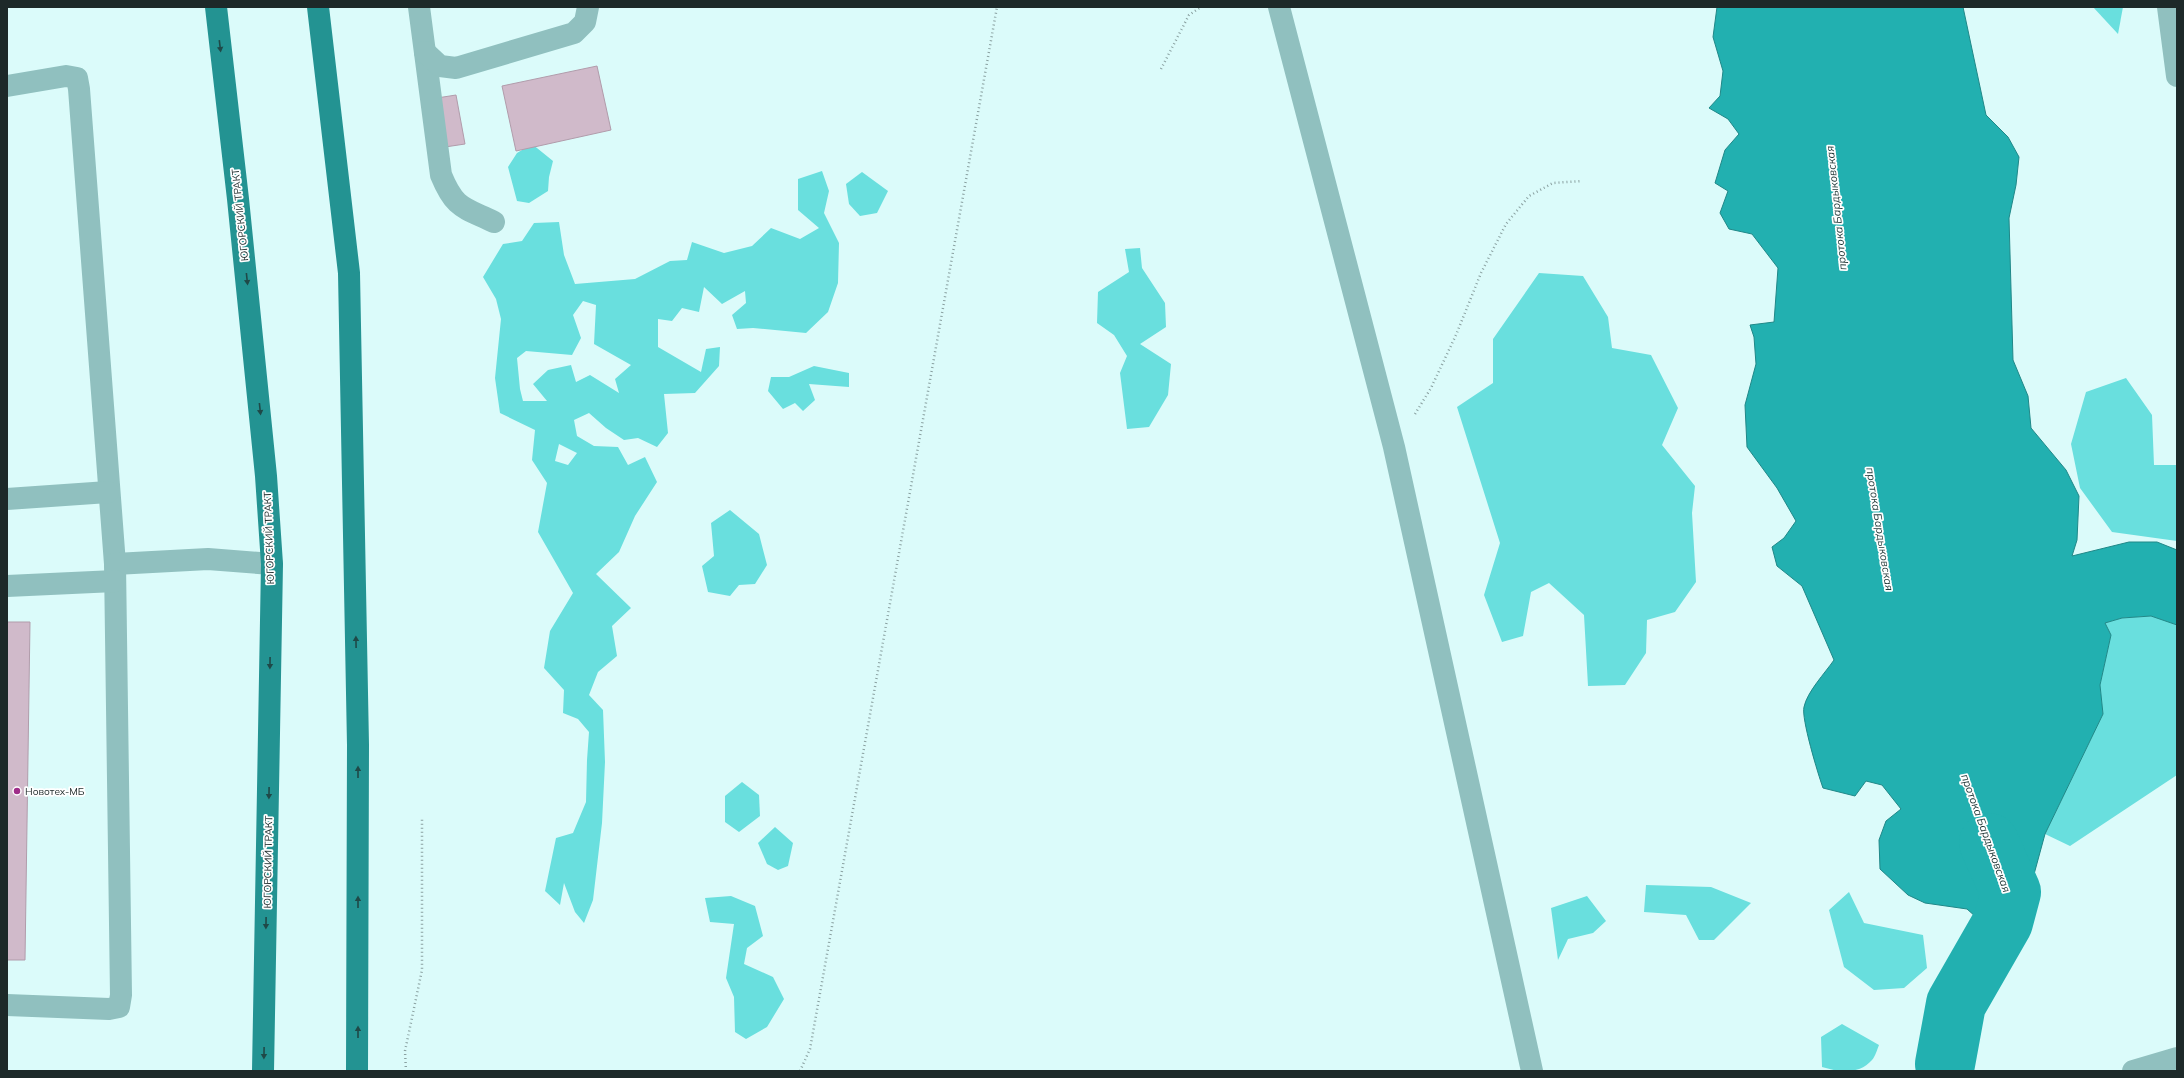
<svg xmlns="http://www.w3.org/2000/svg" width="2184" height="1078" viewBox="0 0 2184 1078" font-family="Mulish,sans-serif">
  <rect width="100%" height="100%" fill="#dbfbfa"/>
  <g fill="#69dfde" fill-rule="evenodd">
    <path d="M2093 7H2123L2118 34Z"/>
    <path d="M532 144 553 161 549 177 548 191 529 203 517 201 508 167 517 153Z"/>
    <path d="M822 171 829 191 824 213 839 243 838 283 828 312 806 333 753 328 737 329 732 315 746 303 745 291 722 304 704 287 699 312 682 308 672 321 658 319V347L701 372 706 349 720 347 719 366 695 393 664 394 668 433 657 447 638 438 624 440 606 428 589 413 574 420 577 436 594 446 618 447 628 465 645 457 657 482 635 516 619 552 596 574 631 608 612 626 617 656 598 672 589 695 603 710 605 762 602 823 593 900 584 923 575 912 564 883 560 905 545 891 556 838 573 833 586 802 587 760 589 732 578 719 563 713 564 690 544 668 550 631 573 593 538 532 547 483 532 460 535 430 500 413 495 378 501 319 496 299 483 277 503 244 522 241 534 223 559 222 564 255 575 284 635 279 670 261 687 260 692 242 724 253 752 246 771 228 800 239 819 228 798 210V179ZM583 301 596 305 594 344 631 365 615 379 619 393 590 375 576 382 571 365 548 370 533 384 547 401H523L520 389 517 358 526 351 572 355 581 338 573 315ZM559 444 577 453 568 465 555 461Z"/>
    <path d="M862 172 888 191 877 213 860 216 849 204 846 184Z"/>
    <path d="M1140 248 1142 268 1165 303 1166 327 1140 344 1171 364 1168 395 1149 427 1127 429 1120 373 1127 356 1114 335 1097 323 1098 292 1129 272 1125 249Z"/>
    <path d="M1539 273 1583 276 1608 317 1612 348 1651 355 1678 408 1662 445 1695 486 1692 513 1696 582 1675 612 1647 620 1646 653 1625 685 1588 686 1584 615 1549 583 1531 592 1523 636 1502 642 1484 595 1500 543 1457 407 1493 383V339Z"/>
    <path d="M814 366 849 373V387L809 384 815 400 803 411 795 403 783 409 768 391 771 377H789Z"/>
    <path d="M2126 378 2152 415 2154 465H2177V541L2112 532 2080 488 2071 444 2086 392Z"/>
    <path d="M730 510 759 534 767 565 755 584 739 585 730 596 708 592 702 566 714 556 711 523Z"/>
    <path d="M2151 616 2177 625V775L2070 846 2045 834 2103 714 2100 685 2111 635 2105 623 2122 618Z"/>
    <path d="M742 782 759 795 760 816 739 832 725 822V796Z"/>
    <path d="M775 827 793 843 788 866 778 870 767 864 758 843Z"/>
    <path d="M1646 885 1711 887 1751 903 1714 940H1699L1686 915 1644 912Z"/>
    <path d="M1849 892 1864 923 1923 935 1927 968 1904 988 1874 990 1844 967 1829 910Z"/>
    <path d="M731 896 755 906 763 936 747 948 744 964 773 977 784 999 767 1027 746 1039 735 1032 734 997 726 978 734 924 710 922 705 898Z"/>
    <path d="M1587 896 1606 921 1593 933 1568 939 1558 960 1551 908Z"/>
    <path d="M1842 1024 1879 1045C1877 1050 1875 1057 1872 1060 1859 1075 1839 1072 1822 1067L1821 1037Z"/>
  </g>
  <path fill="#22b0b0" stroke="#208888" d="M1717 7H1963L1986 115 2008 137 2019 157 2016 185 2009 218 2013 360 2028 396 2031 428 2066 470 2079 496 2077 540 2072 556 2129 542H2157L2177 550V625L2151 616 2122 618 2105 623 2111 635 2100 685 2103 714 2045 834 2033 878 2003 922 1976 917 1967 909 1925 903 1908 895 1880 869 1879 840 1886 821 1901 809 1882 785 1866 781 1855 796 1823 788C1818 774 1801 718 1804 707 1807 692 1825 673 1834 660L1802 586 1777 566 1772 547 1784 538 1796 521 1777 488 1747 447 1745 405 1756 364 1754 337 1750 325 1774 322 1778 268 1752 234 1729 229 1720 213 1728 191 1715 183 1725 150 1739 134 1728 119 1709 108 1720 96 1723 71 1713 37Z"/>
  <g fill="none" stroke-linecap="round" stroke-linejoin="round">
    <path stroke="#22b0b0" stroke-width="60" d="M1945 1064 1956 1004 2003 922 2011 892 1989 843"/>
  </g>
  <g fill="#d0baca" stroke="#b19cab">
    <path d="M597 66 611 130 516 151 502 86Z"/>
    <path d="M456 95 465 144 445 147 437 98Z"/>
    <path d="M7 622H30L25 960H7Z"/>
  </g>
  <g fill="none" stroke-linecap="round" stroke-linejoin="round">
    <g stroke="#8aa1a1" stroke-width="2.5" stroke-dasharray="1 3" stroke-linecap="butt">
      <path d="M1161 69 1189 15 1201 7"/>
      <path d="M1415 414 1431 388 1456 335 1481 273 1506 224 1529 196 1553 183 1582 181"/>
      <path d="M406 1071 405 1051 422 970V817"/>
      <path d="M800 1071 810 1049 997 7"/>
    </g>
    <g stroke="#90c0bf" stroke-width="22">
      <path d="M419 7 441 175C455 209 463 207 494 222"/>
      <path d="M1279 7 1394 447 1532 1071"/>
      <path d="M2168 7 2177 76"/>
      <path d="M425 52 440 66 456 68 574 33 585 22 588 7"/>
      <path d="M7 86 66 76 77 78 79 89 115 564 121 995 119 1007 109 1009 7 1005"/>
      <path d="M7 499 108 492"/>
      <path d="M115 564 208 559 272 564"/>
      <path d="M7 586 115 581"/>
      <path d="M2133 1071 2177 1058"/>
    </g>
    <g stroke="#239392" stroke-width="22">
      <path d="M216 7 238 199 266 476 272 564 263 1071"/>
      <path d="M318 7 349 273 358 745 357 1071"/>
    </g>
  </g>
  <defs><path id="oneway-solid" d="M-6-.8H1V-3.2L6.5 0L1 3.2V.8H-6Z"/></defs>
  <g fill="#1f4948">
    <use href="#oneway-solid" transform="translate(220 46) rotate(83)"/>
    <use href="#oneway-solid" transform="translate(247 279) rotate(84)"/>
    <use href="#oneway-solid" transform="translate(260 409) rotate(84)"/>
    <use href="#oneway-solid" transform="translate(356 642) rotate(-91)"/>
    <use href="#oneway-solid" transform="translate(270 663) rotate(91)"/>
    <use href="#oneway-solid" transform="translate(358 772) rotate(-90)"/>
    <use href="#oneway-solid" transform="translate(269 793) rotate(91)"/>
    <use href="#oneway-solid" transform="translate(358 902) rotate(-90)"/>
    <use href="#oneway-solid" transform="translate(266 923) rotate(91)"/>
    <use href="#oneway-solid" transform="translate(358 1032) rotate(-90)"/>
    <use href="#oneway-solid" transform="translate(264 1053) rotate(91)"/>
  </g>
  <circle fill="#9f2d89" stroke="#fff" stroke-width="1.5" cx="17" cy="791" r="4"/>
  <g text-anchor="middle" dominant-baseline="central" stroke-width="3.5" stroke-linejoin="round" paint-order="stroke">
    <g font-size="10" fill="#1d2929" stroke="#fff">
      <text transform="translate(240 215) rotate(-96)">ЮГОРСКИЙ ТРАКТ</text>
      <text transform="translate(269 538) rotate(-92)">ЮГОРСКИЙ ТРАКТ</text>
      <text transform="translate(268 862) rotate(-89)">ЮГОРСКИЙ ТРАКТ</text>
    </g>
    <g font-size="10" fill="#1d2929" stroke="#fff" text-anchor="start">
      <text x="25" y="791">Новотех-МБ</text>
    </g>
    <g font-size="11" font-style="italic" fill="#1f3636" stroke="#fff">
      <text transform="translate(1836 208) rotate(-96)">протока Бардыковская</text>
      <text transform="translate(1880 529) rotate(81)">протока Бардыковская</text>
      <text transform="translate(1986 833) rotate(70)">протока Бардыковская</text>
    </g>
  </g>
  <rect width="2184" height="1078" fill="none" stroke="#1d2929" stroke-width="16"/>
</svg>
